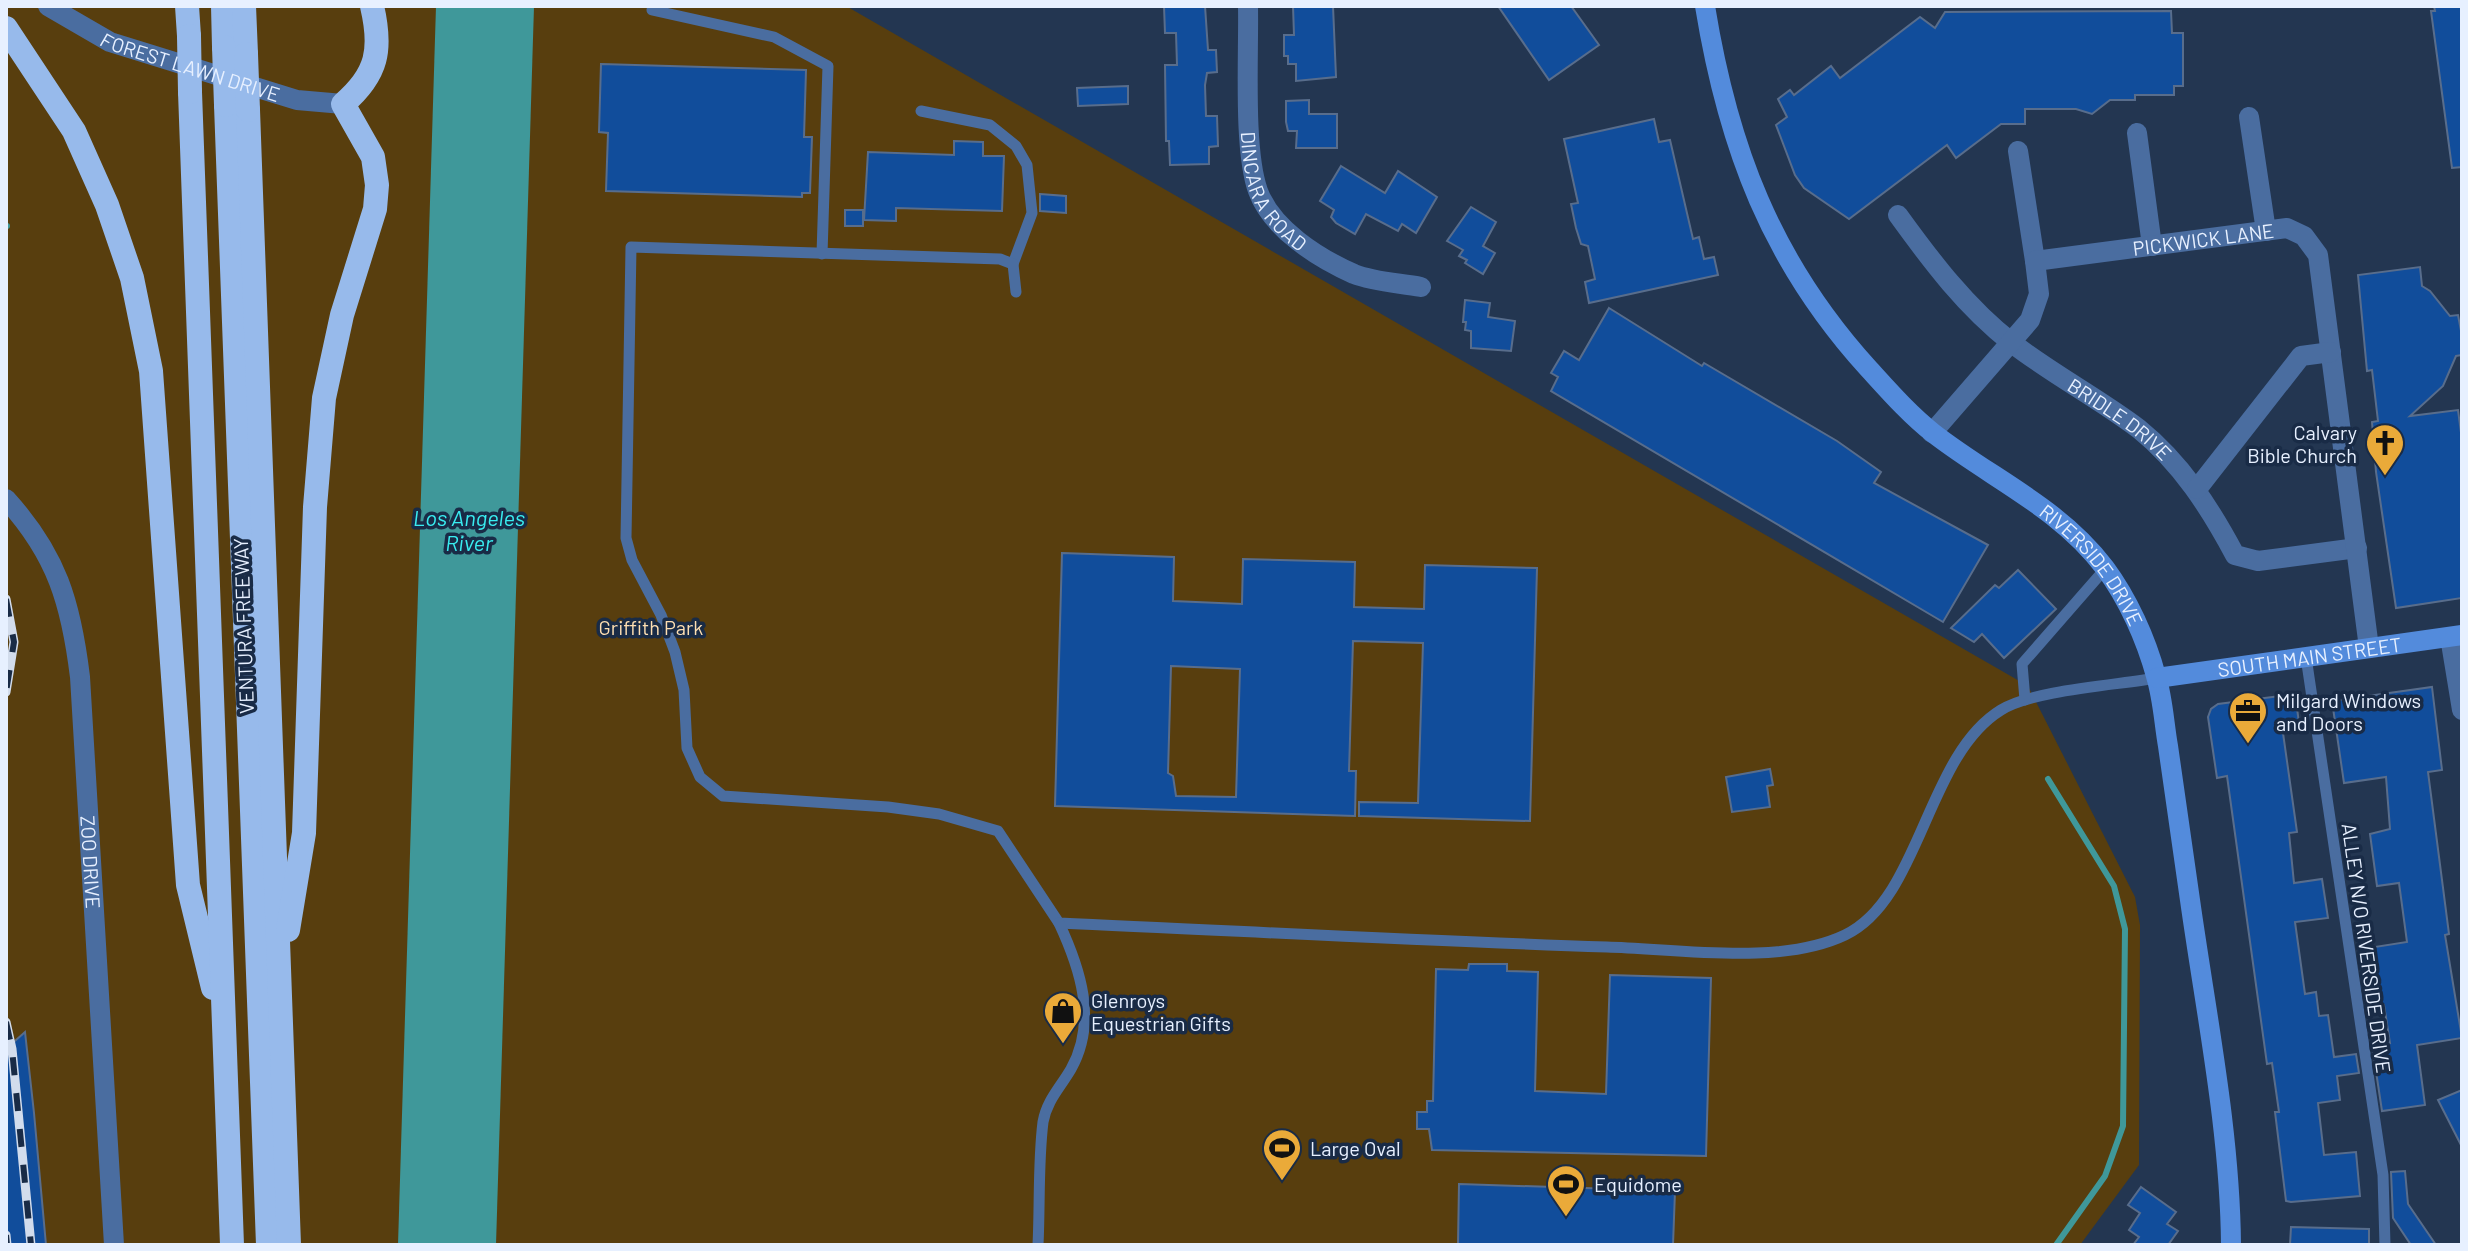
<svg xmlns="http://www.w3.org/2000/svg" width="2468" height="1251" viewBox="0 0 2468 1251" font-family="Barlow,sans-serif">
  <rect width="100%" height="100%" fill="#233651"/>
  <path fill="#583e0e" d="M6 6H846L2028 686 2135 897 2140 925 2139 1165 2080 1245H6Z"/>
  <path fill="#3f989a" d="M436 6H534L496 1245H398Z"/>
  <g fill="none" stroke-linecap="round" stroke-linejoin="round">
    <g stroke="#3f989a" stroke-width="6">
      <path d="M6 226H7"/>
      <path d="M2048 779 2114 886 2125 929 2123 1126 2105 1176 2056 1245"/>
    </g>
  </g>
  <g fill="#114d9b" stroke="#586d8c" stroke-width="2" fill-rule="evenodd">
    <path d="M1164 6H1205L1208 50H1216L1217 72 1207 73 1205 85 1206 116H1217L1218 146 1209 147V164L1170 165 1169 141H1166L1165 65H1177L1176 33H1165Z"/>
    <path d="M1293 6H1333L1336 77 1296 81V64H1288V56H1284V35H1294Z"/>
    <path d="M1498 6H1571L1599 45 1549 80Z"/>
    <path d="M2434 6H2462V167L2452 168 2431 11H2435Z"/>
    <path d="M2171 11 2172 33H2183V86H2174V95H2135V100H2110L2092 114 2076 109H2025V124H2001L1956 158 1947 145 1849 219 1804 188 1795 175 1776 125 1787 117 1778 99 1790 90 1794 95 1831 66 1840 78 1920 17 1935 28 1945 12Z"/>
    <path d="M601 64 806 70 804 137H812L810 193H802V197L606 191 608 133 599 132Z"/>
    <path d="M1128 86V104L1078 106 1077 88Z"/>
    <path d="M1309 100V114H1337V148H1296L1297 131H1288L1286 122V101Z"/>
    <path d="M1654 119 1659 142 1670 140 1693 239 1699 237 1704 259 1714 257 1718 275 1589 303 1585 282 1595 279 1588 246 1581 244 1576 228 1571 204 1578 203 1564 139Z"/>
    <path d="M954 141 983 142V156H1004L1002 211 896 208V221L864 220 868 152 954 155Z"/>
    <path d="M1341 166 1385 193 1398 171 1437 197 1416 233 1402 224 1398 231 1366 214 1355 234 1336 223 1331 217 1334 210 1320 201Z"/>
    <path d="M1040 194 1066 196V213L1040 211Z"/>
    <path d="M1471 207 1496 222 1483 246 1495 253 1483 274 1465 263 1467 260 1459 256 1463 250 1447 241Z"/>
    <rect x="845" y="210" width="18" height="16"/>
    <path d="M2420 267 2422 286 2430 291 2450 316 2458 315 2462 336V355L2456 356 2443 386 2410 416 2458 410 2462 440V598L2396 608 2376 472 2372 422 2378 421 2372 370 2367 371 2358 275Z"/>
    <path d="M1465 300 1490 303 1488 317 1515 321 1511 351 1471 348V331L1465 330 1466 322H1463Z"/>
    <path d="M1609 308 1702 366 1704 363 1837 441 1881 472 1874 483 1988 545 1943 622 1551 391 1558 377 1551 373 1564 351 1579 360Z"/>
    <path d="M1062 553 1174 557 1173 601 1242 604 1243 559 1355 562 1354 607 1424 609 1425 565 1537 568 1530 821 1359 816V802L1418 803 1423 643 1353 641 1349 771H1356L1355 816 1055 806ZM1171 666 1240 669 1236 797 1176 796 1173 776 1168 773Z"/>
    <path d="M2018 570 2056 609 2004 658 1982 634 1974 642 1951 628 1995 585 1999 588Z"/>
    <path d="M2432 687 2442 770 2428 772 2449 934 2445 935 2462 1038 2417 1045 2425 1105 2382 1111 2372 1045 2390 1043 2384 1005 2367 1007 2362 949 2407 942 2399 883 2377 886 2370 834 2390 829 2386 777 2344 783 2332 701Z"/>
    <path d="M2295 694 2300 730 2283 733 2297 832 2289 833 2294 883 2322 879 2328 918 2295 922 2305 994 2316 992 2319 1016 2328 1015 2334 1057 2356 1054 2359 1073 2337 1076 2340 1100 2318 1103 2324 1155 2356 1152 2360 1196 2291 1202 2286 1201 2275 1112H2279L2272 1063 2267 1064 2227 776 2217 778 2208 717 2211 709 2218 704Z"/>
    <path d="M1770 769 1773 785 1767 786 1770 807 1732 812 1726 777Z"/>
    <path d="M1469 964H1507V971L1538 972 1535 1091 1606 1094 1610 975 1711 978 1706 1156 1432 1150 1429 1129H1417V1112H1427V1101H1433L1436 969 1468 970Z"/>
    <path d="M25 1032 34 1113 46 1245H6V1049Z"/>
    <path d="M2462 1090V1147L2438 1100Z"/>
    <path d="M2405 1171 2408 1204 2436 1245H2411L2393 1218 2391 1172Z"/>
    <path d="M1459 1184 1675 1191 1673 1245H1458Z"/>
    <path d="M2141 1187 2176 1212 2167 1224 2178 1231 2168 1245H2133L2139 1237 2129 1230 2140 1213 2128 1205Z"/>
    <path d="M2291 1227 2369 1229V1245H2290Z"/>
  </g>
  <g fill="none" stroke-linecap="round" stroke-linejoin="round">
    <g stroke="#4a6da0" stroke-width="11">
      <path d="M652 10 774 37 828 66 822 254"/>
      <path d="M921 111 990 125 1016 146 1027 165 1032 213 1013 264"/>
      <path d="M1016 292 1013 264 1000 259 631 247 626 538 632 560 661 615 675 652 684 690 687 748 700 777 723 796 888 807 939 814 998 831 1059 923C1241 931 1424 941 1607 947 1678 949 1780 966 1845 935 1921 899 1926 756 2001 710 2033 690 2117 685 2157 678"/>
      <path d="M2306 657 2383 1175 2385 1245"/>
      <path d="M2025 700 2022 664 2105 569"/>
      <path d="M1038 1245C1040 1205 1038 1162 1043 1122 1047 1100 1060 1088 1071 1069 1098 1021 1080 968 1059 923"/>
    </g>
    <g stroke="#4a6da0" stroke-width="20">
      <path id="s1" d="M1248 6C1249 54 1243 149 1258 191 1272 229 1318 258 1354 274 1374 282 1400 283 1421 287"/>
      <path d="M2249 117 2266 231"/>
      <path d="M2137 133 2152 246"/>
      <path d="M2018 151 2035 261"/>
      <path id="s2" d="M1898 215C1932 262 1966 307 2012 343 2052 374 2098 398 2139 429 2181 463 2210 508 2235 555L2258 561 2357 548"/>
      <path id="s3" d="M1932 433 2030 320 2039 294 2035 261 2287 228 2304 236 2318 255 2369 648"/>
      <path d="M2197 489 2301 356 2331 352"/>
      <path d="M2450 637 2462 710"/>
    </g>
    <g stroke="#4a6da0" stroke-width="20">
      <path id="s4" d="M48 6 110 42 297 100 343 104"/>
      <path id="s5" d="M6 499C57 555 71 603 80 677L114 1245"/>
    </g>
    <g stroke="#538bdc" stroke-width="20">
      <path id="s6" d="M1705 6C1728 147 1771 261 1868 368 1889 391 1909 414 1933 433 1992 479 2059 507 2105 568 2128 599 2146 639 2156 676 2163 699 2164 723 2168 746 2175 798 2183 849 2190 900 2206 1014 2230 1130 2231 1245"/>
      <path id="s7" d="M2157 678 2462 635"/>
    </g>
    <g stroke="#97baeb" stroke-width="24">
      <path d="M187 6 189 36"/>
      <path d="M223 6 224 47"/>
      <path d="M244 6 246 54"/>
      <path d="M6 28 74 131 107 205 132 278 151 371 188 885 213 988"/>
      <path d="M190 92 232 1245"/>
      <path d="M226 105 268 1245"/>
      <path d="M248 110 289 1245"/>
      <path d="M288 930 304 833 315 507 324 398 342 315 375 209 377 185 373 157 343 104C378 74 382 49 372 6"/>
    </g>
    <defs>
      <g id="rail">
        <path d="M6 599 14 642 6 692"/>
        <path d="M6 1022 12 1049 31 1245"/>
        <path d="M6 1235 7 1245"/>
      </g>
    </defs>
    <use href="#rail" stroke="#d2dcec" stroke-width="9"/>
    <use href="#rail" stroke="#192b46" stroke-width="6" stroke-dasharray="18" stroke-linecap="butt"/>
    <g stroke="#97baeb" stroke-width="24">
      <path d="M189 36 190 92"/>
      <path d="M224 47 226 105"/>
      <path d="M246 54 248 110"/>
    </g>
  </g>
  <defs>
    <symbol id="church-pin" viewBox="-11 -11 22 30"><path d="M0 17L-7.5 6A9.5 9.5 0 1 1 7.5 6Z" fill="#eaaa39" stroke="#192b46"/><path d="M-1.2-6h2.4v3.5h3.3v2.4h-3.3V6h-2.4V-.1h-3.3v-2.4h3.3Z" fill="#111"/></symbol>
    <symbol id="office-pin" viewBox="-11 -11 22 30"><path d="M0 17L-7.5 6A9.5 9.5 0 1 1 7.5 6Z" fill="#eaaa39" stroke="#192b46"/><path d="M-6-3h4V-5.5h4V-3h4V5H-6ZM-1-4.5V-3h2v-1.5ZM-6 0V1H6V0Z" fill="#111"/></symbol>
    <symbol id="shop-pin" viewBox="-11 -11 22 30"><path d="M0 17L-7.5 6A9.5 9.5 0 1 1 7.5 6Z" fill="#eaaa39" stroke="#192b46"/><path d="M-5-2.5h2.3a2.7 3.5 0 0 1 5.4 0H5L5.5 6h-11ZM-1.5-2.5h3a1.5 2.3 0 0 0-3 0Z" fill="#111"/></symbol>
    <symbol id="stadium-pin" viewBox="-11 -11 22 30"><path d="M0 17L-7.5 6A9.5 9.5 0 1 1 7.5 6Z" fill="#eaaa39" stroke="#192b46"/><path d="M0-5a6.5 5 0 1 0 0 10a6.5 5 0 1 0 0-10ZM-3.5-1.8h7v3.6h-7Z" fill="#111"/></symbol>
  </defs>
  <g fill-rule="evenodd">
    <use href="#church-pin" x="2363" y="421" width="44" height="60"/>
    <use href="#office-pin" x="2226" y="689" width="44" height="60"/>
    <use href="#shop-pin" x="1041" y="989" width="44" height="60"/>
    <use href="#stadium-pin" x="1260" y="1126" width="44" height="60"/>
    <use href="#stadium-pin" x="1544" y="1162" width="44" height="60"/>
  </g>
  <g text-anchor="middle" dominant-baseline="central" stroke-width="7" stroke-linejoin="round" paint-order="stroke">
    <g font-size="20" fill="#e7f0ff" stroke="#192b46">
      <text stroke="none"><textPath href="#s4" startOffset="156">FOREST LAWN DRIVE</textPath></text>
      <text stroke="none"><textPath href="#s1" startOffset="192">DINCARA ROAD</textPath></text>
      <text stroke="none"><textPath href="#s3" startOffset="380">PICKWICK LANE</textPath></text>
      <text stroke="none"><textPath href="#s2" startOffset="304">BRIDLE DRIVE</textPath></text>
      <text stroke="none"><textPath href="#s6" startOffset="704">RIVERSIDE DRIVE</textPath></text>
      <text transform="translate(243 626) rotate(-92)">VENTURA FREEWAY</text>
      <text stroke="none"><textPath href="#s7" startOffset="154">SOUTH MAIN STREET</textPath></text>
      <text stroke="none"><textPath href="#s5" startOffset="382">ZOO DRIVE</textPath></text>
      <text transform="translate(2367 948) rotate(82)">ALLEY N/O RIVERSIDE DRIVE</text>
    </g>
    <g font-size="20" fill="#e7f0ff" stroke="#192b46" text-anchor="start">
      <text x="2357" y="432" text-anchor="end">Calvary<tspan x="2357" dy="23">Bible Church</tspan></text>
      <text x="2276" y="700">Milgard Windows<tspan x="2276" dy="23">and Doors</tspan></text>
      <text x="1091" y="1000">Glenroys<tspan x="1091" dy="23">Equestrian Gifts</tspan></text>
      <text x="1310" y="1148">Large Oval</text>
      <text x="1594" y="1184">Equidome</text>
    </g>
    <g font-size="20" fill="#fedfb2" stroke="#192b46">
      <text x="651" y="627">Griffith Park</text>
    </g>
    <g font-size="22" font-style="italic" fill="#39ecf0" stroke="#192b46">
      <text x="469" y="517">Los Angeles<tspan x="469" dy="25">River</tspan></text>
    </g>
  </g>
  <rect width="2468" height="1251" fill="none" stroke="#e7f0ff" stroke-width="16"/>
</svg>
